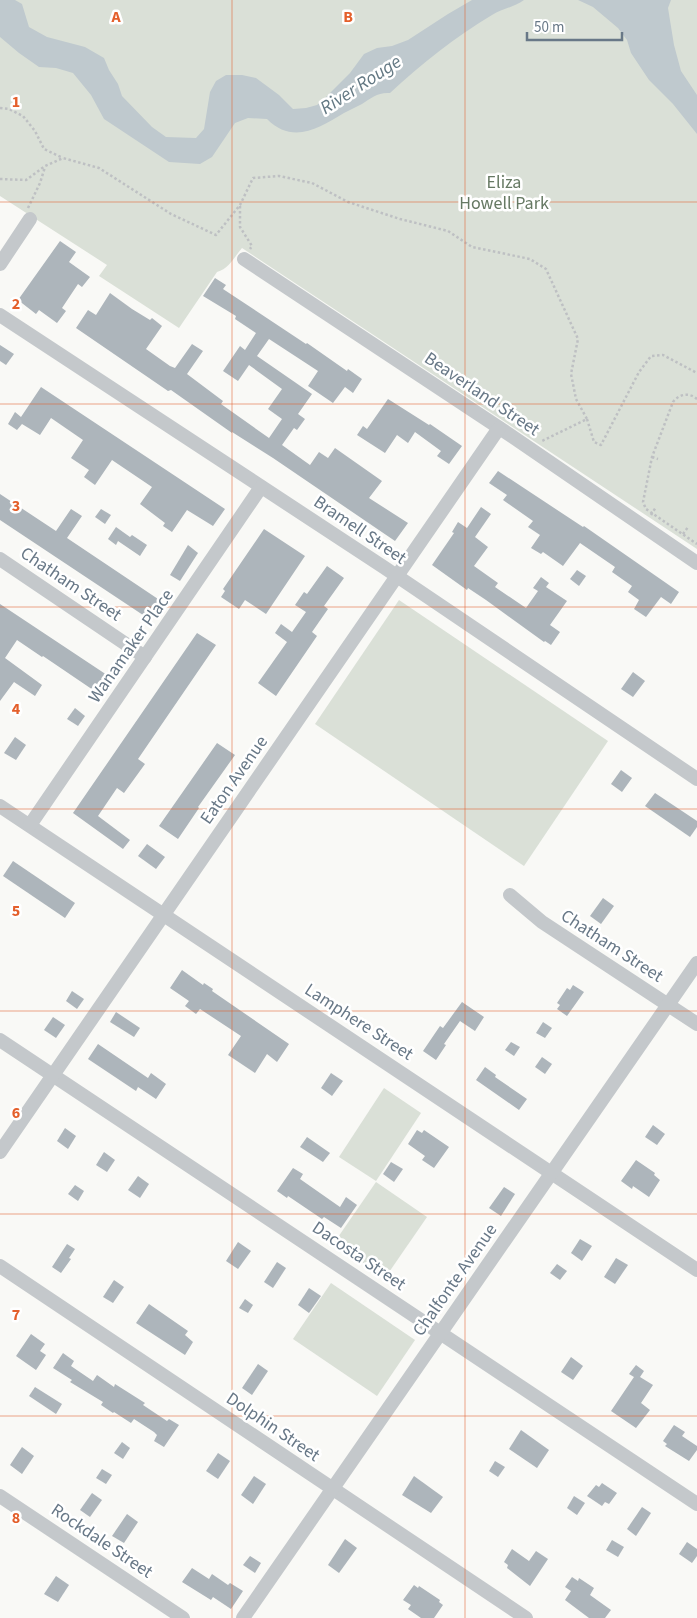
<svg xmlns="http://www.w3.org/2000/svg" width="697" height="1618" viewBox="0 0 697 1618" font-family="'Source Sans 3',sans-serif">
  <rect width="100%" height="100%" fill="#f9f9f6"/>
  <g fill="#dae0d7">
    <path d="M0 0H697V549L242 248C234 257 229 269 217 272L179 328 99 276 107 265 0 196Z"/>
    <path d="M399 600 608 741 524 866 315 724Z"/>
    <path d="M384 1088 421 1113 376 1181 339 1157Z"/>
    <path d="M376 1182 427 1217 385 1278 334 1243Z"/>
    <path d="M331 1283 415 1340 377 1396 293 1339Z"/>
  </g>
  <g fill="#bfc9ce">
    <path d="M0 0H15L22 4 29 27 47 37 85 47 104 58 109 70 118 84 122 96 152 127 166 137 196 138 204 129 210 92 216 81 226 75H242L256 78 279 95 293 109 306 108 317 105 323 100 350 73 364 54 377 48 392 46 408 40 448 14 472 0H524C514 7 502 9 492 15 455 37 421 64 390 93 378 92 371 98 362 104 356 107 350 110 344 113 319 128 293 145 267 119L248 118 235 123 212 157 200 164 169 162 104 119 91 95 73 73 56 68 39 67 19 53 0 37Z"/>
    <path d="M578 0H671L668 8 674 45 681 71 697 95V134L673 104 649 80 631 53 627 40 618 28 593 7Z"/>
  </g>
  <g fill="#adb5bb">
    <path d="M60 241 76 252 69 262 90 277 82 287 78 284 62 308 66 311 57 323 39 310 36 314 18 300Z"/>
    <path d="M215 278 226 285 223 289 306 344 307 343 347 371 348 369 362 379 353 393 345 387 333 403 308 386 318 371 269 339 257 356 312 394 298 414 305 419 297 430 294 428 282 445 310 465 319 452 328 458 335 448 382 481 369 498 408 523 395 541 273 458 232 432V433L171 390 168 391 76 328 88 310 96 315 110 293 132 309 150 320 152 318 162 326 146 349 170 366 175 368 192 344 203 351 187 374 223 401 221 404 269 438 282 419 268 409 282 389 249 365 238 381 223 371 240 346 245 350 256 333 235 319 236 316 203 296Z"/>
    <path d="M0 345 14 354 6 365 0 361Z"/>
    <path d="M41 387 225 509 213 526 187 510 172 532 163 526 165 523 140 504 152 487 112 460 95 485 84 477 89 470 71 458 83 440 51 418 40 435 22 424 17 430 8 424 15 412 21 417Z"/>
    <path d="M388 399 429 425 430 424 462 446 449 464 437 456 441 451 415 432 408 443 397 435 385 453 357 435 363 426 367 429Z"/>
    <path d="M498 471 583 527 584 526 679 592 671 604 661 597 646 617 634 609 639 600 628 592 632 586 612 572 615 567 580 543 563 566 543 552 541 554 531 548 540 535 528 527 533 521 503 500 507 495 489 483Z"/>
    <path d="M0 494 56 531 71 509 82 516 67 538 161 601 149 619 0 520Z"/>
    <path d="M481 507 491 514 475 537 488 547 474 566 498 583 495 587 526 608 538 591 533 588 541 577 549 583 546 587 567 601 550 625 560 632 551 645 545 641 544 642 486 600 468 588 467 590 432 565 454 533 452 532 458 522 467 528Z"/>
    <path d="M101 509 111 515 105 524 95 517Z"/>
    <path d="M116 527 130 537 132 535 147 545 140 556 118 541 116 545 108 539Z"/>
    <path d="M264 529 305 556 266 614 245 600 239 609 221 597 225 591 223 589Z"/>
    <path d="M188 545 198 553 180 581 170 575Z"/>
    <path d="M327 566 344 578 324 606 328 609 312 632 317 636 276 696 258 683 287 642 275 633 281 624 292 632 306 612 295 605 304 592 307 594Z"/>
    <path d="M577 570 586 576 579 586 570 579Z"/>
    <path d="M0 604 110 677 99 694 43 656 42 657 17 640 5 658 42 685 35 696 14 682 0 701Z"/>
    <path d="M197 633 216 645 138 759 145 764 124 793 117 788 98 816 130 840 123 849 73 813Z"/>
    <path d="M633 672 645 681 633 697 621 689Z"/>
    <path d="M75 708 85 716 78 726 67 719Z"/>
    <path d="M15 737 26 745 16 760 4 753Z"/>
    <path d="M217 743 235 755 198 807 199 808 178 839 159 826Z"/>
    <path d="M621 770 632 778 622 792 611 784Z"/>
    <path d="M655 793 697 821V827L690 837 645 806Z"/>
    <path d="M147 844 165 857 156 869 138 856Z"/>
    <path d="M13 861 75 903 65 918 3 876Z"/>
    <path d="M603 898 614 906 601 924 590 916Z"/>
    <path d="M182 970 203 985 204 983 213 989 212 991 289 1044 277 1062 267 1054 255 1073 228 1055 241 1036 200 1009 196 1014 185 1006 189 1001 170 988Z"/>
    <path d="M573 985 584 992 567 1016 557 1009 560 1005 557 1003 567 988 570 990Z"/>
    <path d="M72 991 84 999 77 1009 66 1001Z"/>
    <path d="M462 1002 484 1017 475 1031 460 1021 444 1044 446 1045 436 1060 423 1051 440 1026 443 1028Z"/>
    <path d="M116 1012 140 1028 134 1037 110 1022Z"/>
    <path d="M53 1017 65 1025 56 1038 44 1030Z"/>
    <path d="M543 1022 552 1028 545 1038 536 1033Z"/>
    <path d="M511 1042 520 1047 514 1056 505 1050Z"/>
    <path d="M98 1044 148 1078 151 1073 166 1084 156 1099 138 1087 136 1091 88 1059Z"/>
    <path d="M542 1057 552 1064 545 1074 535 1067Z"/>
    <path d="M485 1067 496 1075 495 1077 527 1099 519 1110 476 1080Z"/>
    <path d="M331 1073 343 1081 332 1096 321 1088Z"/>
    <path d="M653 1125 665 1134 657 1145 645 1137Z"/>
    <path d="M65 1128 76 1136 68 1149 57 1141Z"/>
    <path d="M417 1130 422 1133 424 1130 449 1147 434 1168 422 1160 425 1156 408 1144Z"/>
    <path d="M307 1137 330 1153 323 1162 300 1147Z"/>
    <path d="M104 1152 115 1160 107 1172 96 1165Z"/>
    <path d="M636 1160 655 1173 654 1175 660 1180 649 1197 633 1186 632 1189 621 1181Z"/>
    <path d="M391 1162 403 1169 394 1182 383 1174Z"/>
    <path d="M293 1168 303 1174 300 1179 340 1207 346 1197 357 1205 341 1228 324 1217 322 1219 288 1196 287 1198 277 1191Z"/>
    <path d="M138 1176 149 1184 140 1198 128 1190Z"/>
    <path d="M75 1185 84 1191 78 1201 68 1194Z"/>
    <path d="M504 1187 515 1194 501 1216 489 1208Z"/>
    <path d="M580 1239 592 1246 582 1261 571 1253Z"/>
    <path d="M238 1242 251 1251 238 1269 226 1261Z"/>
    <path d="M67 1244 75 1249 69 1258 71 1259 61 1273 52 1267Z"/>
    <path d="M616 1258 628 1265 615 1284 604 1277Z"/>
    <path d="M277 1262 286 1268 273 1288 264 1282Z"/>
    <path d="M557 1264 567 1271 560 1280 550 1273Z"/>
    <path d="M114 1280 124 1287 113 1303 103 1297Z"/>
    <path d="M309 1288 321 1296 309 1313 298 1305Z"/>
    <path d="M245 1299 253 1305 248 1313 239 1308Z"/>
    <path d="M149 1304 188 1331 185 1335 193 1342 185 1355 136 1323Z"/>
    <path d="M31 1334 45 1344 40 1351 46 1355 36 1370 16 1356Z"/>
    <path d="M63 1353 74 1361 71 1366 93 1381 97 1375 114 1387 115 1384 145 1403 143 1405 167 1421 169 1419 179 1425 164 1447 154 1441 157 1435 154 1432 134 1419 131 1423 114 1412 113 1413 101 1405 103 1402 70 1382 72 1380 53 1368Z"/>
    <path d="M571 1357 583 1366 573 1380 561 1372Z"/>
    <path d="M258 1364 268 1371 252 1395 242 1388Z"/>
    <path d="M636 1365 644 1371 640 1377 653 1385 641 1403 650 1410 636 1428 611 1411 634 1377 629 1374Z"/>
    <path d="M35 1387 62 1404 56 1414 29 1396Z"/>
    <path d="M674 1425 685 1432 682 1436 697 1446V1450L689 1461 665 1446 667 1444 663 1441Z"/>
    <path d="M521 1430 549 1450 537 1468 509 1449Z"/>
    <path d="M122 1442 130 1448 123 1459 114 1453Z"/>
    <path d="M22 1447 34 1456 22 1474 10 1465Z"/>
    <path d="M218 1453 230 1461 218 1479 206 1471Z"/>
    <path d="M495 1461 505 1467 498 1477 489 1471Z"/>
    <path d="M102 1469 112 1475 106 1484 96 1478Z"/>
    <path d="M254 1476 266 1484 253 1504 241 1495Z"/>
    <path d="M414 1476 443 1497 431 1513 402 1495Z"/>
    <path d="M602 1483 617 1493 609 1504 605 1502 602 1506 587 1496 596 1485 599 1487Z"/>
    <path d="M92 1493 102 1500 90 1517 80 1510Z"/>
    <path d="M574 1496 585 1503 577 1515 567 1508Z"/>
    <path d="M642 1507 651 1513 636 1536 627 1529Z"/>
    <path d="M127 1514 138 1522 124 1543 112 1536Z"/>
    <path d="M345 1539 357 1548 339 1573 328 1565Z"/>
    <path d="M612 1540 624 1547 618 1557 606 1550Z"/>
    <path d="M687 1542 697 1549V1556L692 1563 679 1554Z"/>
    <path d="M512 1549 529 1561 536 1551 548 1559 530 1586 507 1568 508 1565 504 1562Z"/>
    <path d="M250 1556 261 1563 255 1573 243 1565Z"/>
    <path d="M192 1568 209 1579 212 1574 228 1585 230 1583 243 1591 231 1609 213 1597 211 1600 182 1582Z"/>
    <path d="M56 1576 69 1585 58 1602 44 1594Z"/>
    <path d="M572 1577 578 1581 579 1578 594 1588 590 1595 611 1610 605 1618H589L565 1600 571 1591 565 1587Z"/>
    <path d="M414 1585 418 1588 419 1586 440 1600 439 1602 443 1605 434 1618H421L408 1609 411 1605 403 1600Z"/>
  </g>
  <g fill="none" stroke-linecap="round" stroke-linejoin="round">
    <g stroke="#bec0c3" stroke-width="2.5" stroke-dasharray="2.5 2.5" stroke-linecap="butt">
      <path d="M0 108 9 109 23 116 35 131 44 149 63 158"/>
      <path d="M0 179 26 180 45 166 63 158 99 168 171 214 216 235 240 205 253 178 279 176 312 183 348 202 400 219 448 231 472 247 530 259 546 269 578 339 571 374 576 399 587 419 542 441"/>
      <path d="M240 206V227L252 246 250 249"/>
      <path d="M28 208 40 183 45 167"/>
      <path d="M697 399C689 392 679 394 673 402L652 457 643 502 646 509 697 544"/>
      <path d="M587 419 594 442 601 445 639 372 651 356 663 355 697 373"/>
      <path d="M652 457 658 459"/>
      <path d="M651 515 656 507"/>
      <path d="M683 534 688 527"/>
    </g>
    <g stroke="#c4c8cb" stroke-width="14">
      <path d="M244 259 513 437 697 563"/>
      <path d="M0 264 30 219"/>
      <path d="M0 315 385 568 697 779"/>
      <path d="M0 559 145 657"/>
      <path d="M0 806 697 1270"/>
      <path d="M30 825 261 487"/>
      <path d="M510 895 542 922 697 1024"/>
      <path d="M0 1040 697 1504"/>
      <path d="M0 1152 499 428"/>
      <path d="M0 1266 526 1618"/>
      <path d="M0 1496 183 1618"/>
      <path d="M243 1618 697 963"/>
    </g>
  </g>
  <path fill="none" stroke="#e45f2b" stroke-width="1" stroke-opacity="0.55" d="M232 0V1618M465 0V1618M0 202H697M0 404H697M0 607H697M0 809H697M0 1011H697M0 1214H697M0 1416H697"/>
  <g text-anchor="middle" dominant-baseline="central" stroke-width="5" stroke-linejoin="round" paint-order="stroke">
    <g font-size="18" fill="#667963" stroke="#fff">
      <text x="504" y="182">Eliza<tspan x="504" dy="21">Howell Park</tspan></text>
    </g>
    <g font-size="18" fill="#687887" stroke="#fff">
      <text transform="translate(482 394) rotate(34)">Beaverland Street</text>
      <text transform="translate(360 530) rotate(34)">Bramell Street</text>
      <text transform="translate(71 584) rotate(34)">Chatham Street</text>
      <text transform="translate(131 646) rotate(-55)">Wanamaker Place</text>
      <text transform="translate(234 780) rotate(-55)">Eaton Avenue</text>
      <text transform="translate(612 946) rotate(33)">Chatham Street</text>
      <text transform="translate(359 1022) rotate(33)">Lamphere Street</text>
      <text transform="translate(359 1256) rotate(34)">Dacosta Street</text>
      <text transform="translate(455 1280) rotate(-55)">Chalfonte Avenue</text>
      <text transform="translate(273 1427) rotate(34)">Dolphin Street</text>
      <text transform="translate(102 1541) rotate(34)">Rockdale Street</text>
    </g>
    <g font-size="19" font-style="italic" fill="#637883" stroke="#fff">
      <text transform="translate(361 85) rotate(-33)">River Rouge</text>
    </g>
  </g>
  <g font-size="16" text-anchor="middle" font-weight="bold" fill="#e45f2b" stroke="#fff" stroke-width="5" stroke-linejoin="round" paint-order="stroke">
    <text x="116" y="22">A</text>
    <text x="348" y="22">B</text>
    <text x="16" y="107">1</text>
    <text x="16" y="309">2</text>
    <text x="16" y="511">3</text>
    <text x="16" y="714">4</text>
    <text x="16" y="916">5</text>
    <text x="16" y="1118">6</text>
    <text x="16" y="1320">7</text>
    <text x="16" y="1523">8</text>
  </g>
  <path d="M527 32v8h95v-8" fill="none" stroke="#687887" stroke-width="2.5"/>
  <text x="534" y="32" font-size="15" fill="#687887" stroke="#ffffff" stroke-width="4" paint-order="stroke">50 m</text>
</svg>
